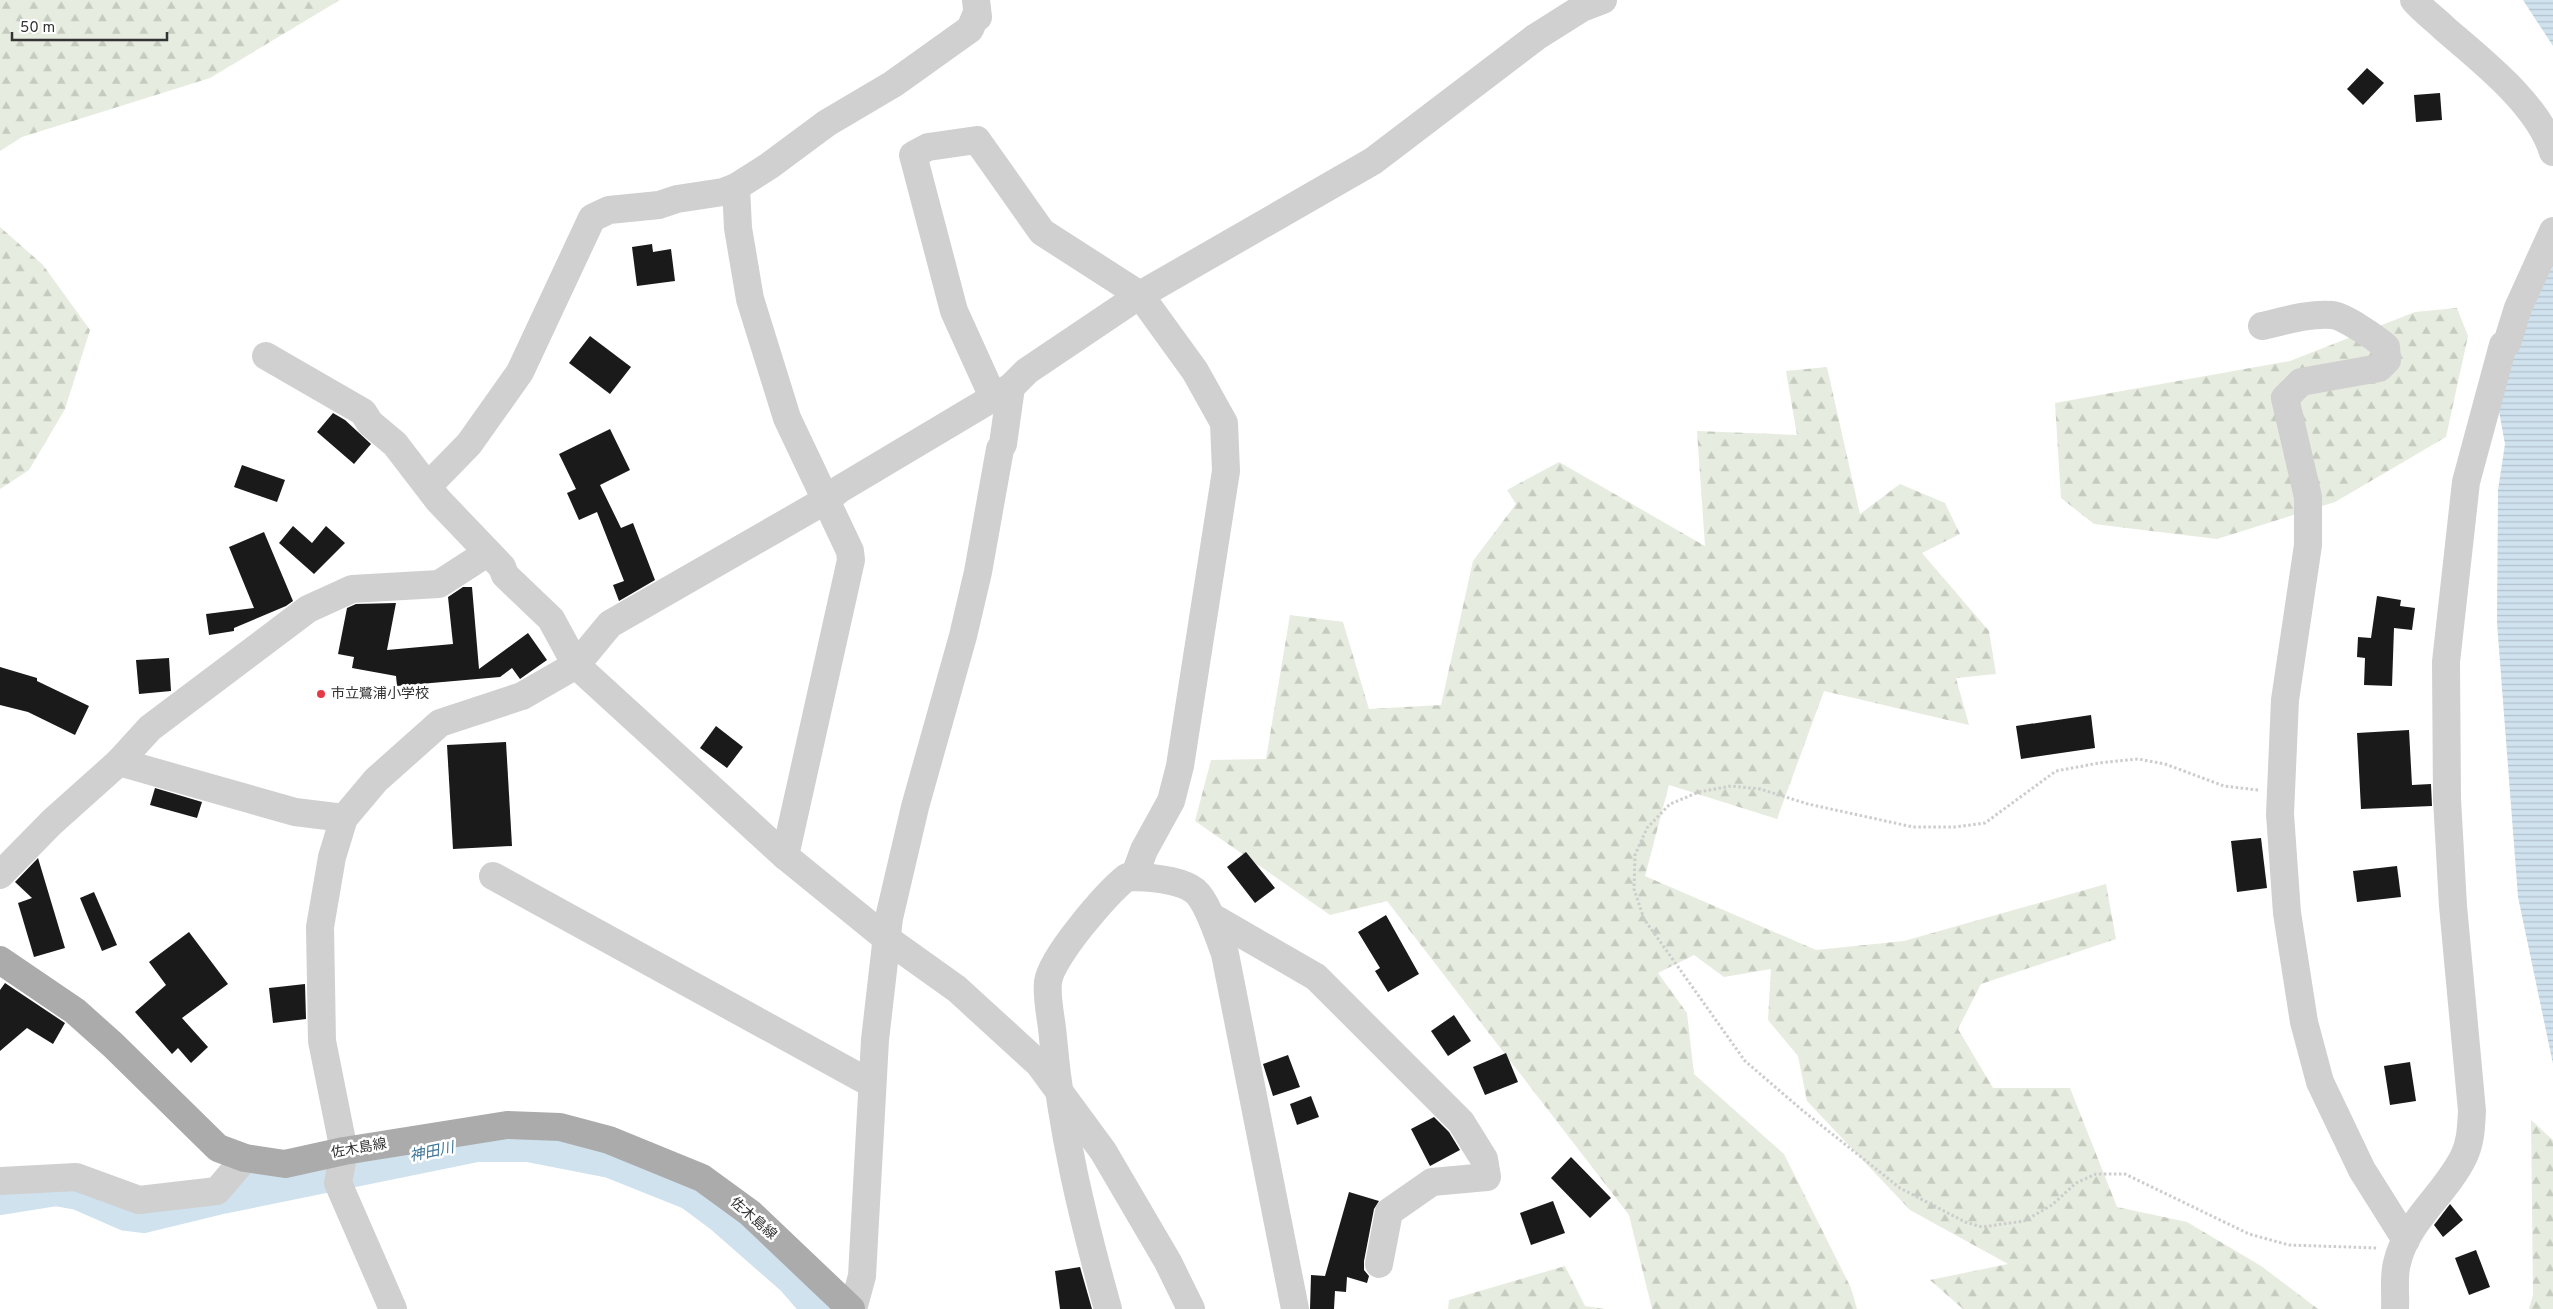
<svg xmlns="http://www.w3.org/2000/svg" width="2553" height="1309" viewBox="0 0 2553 1309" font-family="Overpass,'Noto Sans JP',sans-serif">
  <defs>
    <pattern id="forest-firs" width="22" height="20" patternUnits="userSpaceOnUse" patternTransform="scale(1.25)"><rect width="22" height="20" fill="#e6ecdf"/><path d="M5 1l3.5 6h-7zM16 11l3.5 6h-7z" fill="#c6cbc0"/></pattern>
    <pattern id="water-rules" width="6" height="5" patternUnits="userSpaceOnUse" patternTransform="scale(1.25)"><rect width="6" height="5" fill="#cfe2ee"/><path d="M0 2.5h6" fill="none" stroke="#b2c2cd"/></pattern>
  </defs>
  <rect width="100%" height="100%" fill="#fff"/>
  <g fill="url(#forest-firs)">
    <path d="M0 0H340L210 78 22 137 0 151Z"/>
    <path d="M0 227 43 265 90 330 65 409 29 470 0 489Z"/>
    <path d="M2457 308 2468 336 2446 437 2335 502 2217 539 2094 524 2061 498 2055 403 2290 361 2415 312Z"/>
    <path d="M1827 367 1860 514 1900 484 1945 503 1960 534 1922 553 1989 631 1996 674 1956 678 1969 725 1824 691 1777 819 1669 785 1645 876 1816 950 1904 941 2106 884 2116 939 1981 984 1958 1029 1993 1088H2070L2117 1207 2187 1222 2261 1266 2318 1309H1963L1930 1280 2008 1264 1910 1210 1807 1101 1798 1056 1768 1020 1771 969 1724 977 1694 955 1658 973 1687 1013 1694 1074 1784 1154 1851 1288 1857 1309H1652L1629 1215 1387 901 1330 915 1195 821 1211 760 1266 759 1290 615 1343 622 1369 709 1441 705 1473 561 1516 504 1507 490 1559 462 1705 546 1697 431 1797 435 1786 371Z"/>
    <path d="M2531 1120 2553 1140V1309H2529L2533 1295Z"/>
    <path d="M1565 1266 1585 1306 1605 1309H1448L1449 1300Z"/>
  </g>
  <g fill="url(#water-rules)">
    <path d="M2523 0H2553V46Z"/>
    <path d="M2553 261V1064L2518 897 2497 623 2498 490 2505 444 2498 406 2507 366Z"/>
  </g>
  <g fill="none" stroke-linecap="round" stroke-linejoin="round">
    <path stroke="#cfe2ee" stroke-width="38" d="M0 1196 56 1187 79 1191 127 1212 143 1214 217 1196 477 1143H529L611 1159 691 1191 722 1214 794 1277 822 1309"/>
  </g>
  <g fill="#1a1a1a">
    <path d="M2367 68 2384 83 2363 105 2347 89Z"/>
    <path d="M2440 93 2442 120 2416 122 2414 95Z"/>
    <path d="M652 244 653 252 671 249 675 281 637 286 632 247Z"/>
    <path d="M590 336 631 367 610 394 569 363Z"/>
    <path d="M333 413 345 420 371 444 354 464 317 432Z"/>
    <path d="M610 429 630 470 600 485 621 528 633 523 655 580 619 601 613 585 624 581 597 512 579 520 567 493 576 489 559 454Z"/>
    <path d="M242 465 285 480 277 502 234 487Z"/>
    <path d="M293 526 312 543 326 526 345 543 314 574 279 543Z"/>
    <path d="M264 532 293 601 286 606 234 628V631L209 635 206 614 254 608 229 547Z"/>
    <path d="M463 587H472L479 669 528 633 547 660 520 679 512 668 500 677 397 686 396 676 352 668 354 657 338 654 347 608 356 604 396 603 387 650 453 644 448 597Z"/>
    <path d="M2377 596 2401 600 2400 606 2415 608 2412 630 2394 628 2392 686 2364 685 2365 658 2357 657 2358 637 2371 638Z"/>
    <path d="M169 658 171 691 139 694 136 660Z"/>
    <path d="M0 667 37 678V681L89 706 75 735 28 712 0 705Z"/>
    <path d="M2091 715 2095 748 2021 759 2016 726Z"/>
    <path d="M716 726 743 747 727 768 700 748Z"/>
    <path d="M2409 730 2412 785 2431 784 2432 806 2361 809 2357 733Z"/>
    <path d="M506 742 512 846 453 849 447 745Z"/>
    <path d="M155 788 202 802 197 818 150 805Z"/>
    <path d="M2261 838 2267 888 2237 892 2231 841Z"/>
    <path d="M1246 852 1275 888 1255 903 1227 867Z"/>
    <path d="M38 858 65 948 34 957 18 903 32 898 15 882Z"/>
    <path d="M2397 866 2401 897 2357 902 2353 871Z"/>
    <path d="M94 892 117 945 102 951 80 898Z"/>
    <path d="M1386 915 1419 974 1388 992 1375 971 1380 968 1358 932Z"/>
    <path d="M189 932 228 984 182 1018 208 1047 191 1063 178 1048 172 1054 135 1012 166 985 149 962Z"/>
    <path d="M5 983 65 1023 53 1044 27 1028 0 1051V990Z"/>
    <path d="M305 984 306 1019 273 1023 269 988Z"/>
    <path d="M1454 1015 1471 1041 1448 1056 1431 1031Z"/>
    <path d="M1506 1053 1518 1082 1485 1095 1473 1067Z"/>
    <path d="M1288 1055 1300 1087 1273 1096 1263 1064Z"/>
    <path d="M2410 1062 2416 1101 2390 1105 2384 1066Z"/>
    <path d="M1311 1096 1319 1117 1297 1125 1290 1104Z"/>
    <path d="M1434 1117 1449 1132 1460 1150 1430 1166 1411 1129Z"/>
    <path d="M1571 1157 1611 1198 1590 1218 1551 1178Z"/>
    <path d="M1349 1192 1379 1201 1374 1209 1364 1261V1270L1369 1276 1367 1283 1347 1277 1346 1292 1335 1291 1334 1309H1310L1311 1275 1325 1276Z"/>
    <path d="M1553 1201 1565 1233 1531 1245 1520 1213Z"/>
    <path d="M2450 1204 2463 1220 2443 1237 2434 1225Z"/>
    <path d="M2476 1250 2490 1287 2469 1295 2455 1258Z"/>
    <path d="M1080 1267 1092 1309H1060L1055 1271Z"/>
  </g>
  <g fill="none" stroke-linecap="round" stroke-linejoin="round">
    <path stroke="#cdcdcd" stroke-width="3" stroke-dasharray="2.5 2.5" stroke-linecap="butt" d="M2258 790 2224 786 2165 764 2138 759 2099 763 2056 771 1985 823 1955 827H1913L1808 804 1760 789 1731 786 1699 792 1670 804 1647 828 1635 855 1634 889 1644 919 1745 1061 1802 1110 1900 1188 1965 1222 1982 1227 2024 1221 2052 1205 2076 1183 2096 1174H2125L2249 1234 2289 1245 2377 1248"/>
    <g stroke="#d0d0d0" stroke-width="28">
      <path d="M2414 0C2423 11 2435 19 2445 29 2482 61 2538 104 2553 152"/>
      <path d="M2262 326C2284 321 2310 313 2332 315 2344 316 2376 338 2386 347L2387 360 2379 368 2301 382 2285 398 2308 497V545L2285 700 2280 814 2287 913 2304 1022 2320 1082 2362 1170 2406 1240"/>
      <path d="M266 356 363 412 370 423 395 444 438 500 502 567 505 575 551 619 576 665 785 856 887 939 957 989 1039 1064 1103 1151 1168 1262 1191 1309"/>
      <path d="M993 397 954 311 913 155 928 147 977 140 1042 232 1140 295 1195 371 1224 423 1226 471 1180 766 1171 801 1144 850 1134 877"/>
      <path d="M429 485 469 444 520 372 592 218 609 210 659 205 677 199 723 192 736 187"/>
      <path d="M119 762 295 812 344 818"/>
      <path d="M785 856 851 560 850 551 787 418 750 299 738 228 736 187 769 166 827 123 893 84 970 29 976 15 978 17 976 0"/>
      <path d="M0 875 52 822 119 762 150 728 308 609 352 589 439 584 487 553"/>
      <path d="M493 876 872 1084"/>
      <path d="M1212 917 1316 977 1461 1122 1484 1159 1487 1177 1432 1182 1389 1212 1379 1264"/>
      <path d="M0 1181 76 1177 139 1200 217 1191 245 1158"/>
      <path d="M393 1309 338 1183 344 1151 322 1041 320 927 332 857 344 818 376 780 440 723 522 696 576 665 610 624 826 500 840 489 1011 387 1027 371 1140 295 1373 161 1536 37 1582 8 1603 0"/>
      <path d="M853 1309 862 1276 875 1040 889 918 915 807 963 636 978 572 1000 449 1003 444 1011 387"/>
      <path d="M1108 1309C1083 1220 1061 1130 1053 1038 1052 1021 1046 999 1048 982 1051 957 1107 893 1127 877 1146 877 1180 879 1195 891 1208 902 1219 938 1225 954L1295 1309"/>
      <path d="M2395 1309C2396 1295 2393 1277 2397 1263 2407 1220 2446 1194 2464 1156 2471 1141 2471 1127 2472 1111L2453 906 2447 799 2446 662 2466 482 2503 345 2507 343 2518 308 2553 231"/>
    </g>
    <path stroke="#ababab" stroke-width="28" d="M0 960 75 1011 113 1045 218 1148 245 1158 285 1164 344 1151 507 1125 560 1127 609 1140 702 1178 750 1213 851 1309"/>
  </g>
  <circle fill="#e63946" stroke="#fff" stroke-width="2" cx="321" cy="694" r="5"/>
  <g text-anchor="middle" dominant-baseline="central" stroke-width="5" stroke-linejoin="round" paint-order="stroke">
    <g font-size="14" fill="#333" stroke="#fff" text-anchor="start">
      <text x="331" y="694">市立鷺浦小学校</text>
    </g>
    <g font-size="14" fill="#333" stroke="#fff">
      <text transform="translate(359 1149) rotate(-10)">佐木島線</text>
      <text transform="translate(753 1219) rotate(41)">佐木島線</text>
    </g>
    <g font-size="15" font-style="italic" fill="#3f7597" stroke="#fff">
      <text transform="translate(432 1153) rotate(-12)">神田川</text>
    </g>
  </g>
  <path d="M12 32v8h155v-8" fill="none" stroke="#333333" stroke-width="2.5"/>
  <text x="20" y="32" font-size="15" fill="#333333" stroke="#ffffff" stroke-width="4" paint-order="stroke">50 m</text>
</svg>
